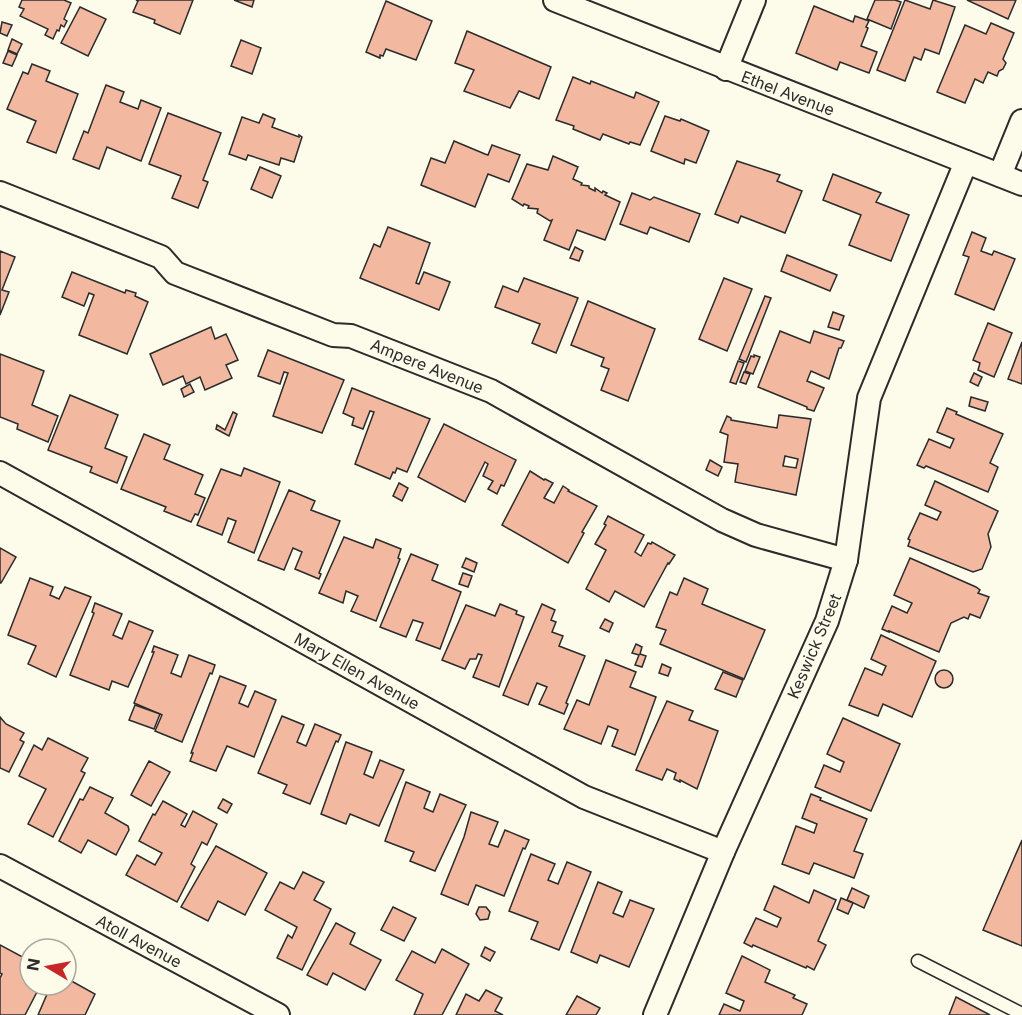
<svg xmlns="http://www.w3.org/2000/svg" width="1022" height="1015" viewBox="0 0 1022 1015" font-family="Inter,sans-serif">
  <rect width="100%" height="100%" fill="#fdfbea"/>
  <g fill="#f2b8a0" stroke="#2b2b2b" stroke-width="1.5" fill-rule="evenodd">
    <path d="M22 0H64L71 3 64 19 67 21 64 27 61 25 59 31 57 30 53 39 45 35 48 29 20 16 24 9 19 7Z"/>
    <path d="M136 0H193L180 34 154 23 155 20 133 12 138 1Z"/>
    <path d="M234 0H254L252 7Z"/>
    <path d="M875 0H895L901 2 891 29 867 19Z"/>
    <path d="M905 0 930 9 933 0 955 7 939 54 925 49 921 60 914 57 905 81 877 70Z"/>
    <path d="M967 0H1016L1008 19Z"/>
    <path d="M386 1 432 21 416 60 386 49 383 56 380 55V58L366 52Z"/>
    <path d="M814 6 853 22 855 16 869 21 866 27 868 28 861 46 877 52 869 73 840 62 837 70 796 53Z"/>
    <path d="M80 7 106 19 88 56 61 43Z"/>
    <path d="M2 22 12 25 7 36 0 33Z"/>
    <path d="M991 23 1014 33 1003 59 1006 63 1003 69 999 71 997 76 988 72 983 83 975 79 965 103 937 92 965 25 986 34Z"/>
    <path d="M467 31 551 67 539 99 519 91 510 108 464 91 474 70 455 63Z"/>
    <path d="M12 39 22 44 17 54 8 50Z"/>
    <path d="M241 40 261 48 252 74 231 66Z"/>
    <path d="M8 51 17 55 12 66 3 63Z"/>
    <path d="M32 64 50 71 46 81 78 94 56 153 27 142 36 121 7 109 23 72 28 74Z"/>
    <path d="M573 77 590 84 591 81 634 98 636 92 659 102 640 145 630 142 629 144 603 134 600 140 573 129 574 126 556 120Z"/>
    <path d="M106 85 124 92 120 102 138 109 141 100 161 108 141 161 107 147 99 169 73 159 84 131 88 133Z"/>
    <path d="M168 113 221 133 203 180 208 182 198 208 172 198 181 176 149 164Z"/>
    <path d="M263 114 275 119 272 127 299 137V135L302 137 294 162 281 158 279 165 248 155 246 160 229 154 242 117 259 123Z"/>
    <path d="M665 116 680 121 681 119 709 131 696 163 685 159 684 164 651 151Z"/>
    <path d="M454 141 485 154 488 155 492 145 520 155 509 182 488 174 475 207 421 185 431 158 445 163Z"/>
    <path d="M553 156 578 167 573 179 582 183 581 185 589 186V188L595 191V188L602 193 603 191 607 193 605 195 620 202 605 240 577 230 569 250 544 240 552 220 550 221 537 213 538 209 528 208 529 206 524 204 523 206 512 199 527 164 548 170Z"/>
    <path d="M737 161 780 175 777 181 802 191 785 233 741 216 738 223 715 214Z"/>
    <path d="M260 167 281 176 272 198 251 189Z"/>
    <path d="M833 174 881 193 876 202 909 215 891 261 849 245 861 215 823 200Z"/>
    <path d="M632 193 650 200 654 197 700 214 689 242 650 227 647 234 620 224Z"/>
    <path d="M388 227 430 243 416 283 419 284 424 272 450 282 439 310 360 278 374 244 380 247Z"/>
    <path d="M972 232 986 238 981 251 992 255 994 251 1015 259 994 310 955 294 969 257 963 255Z"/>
    <path d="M575 247 583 251 579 261 570 258Z"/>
    <path d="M0 251 15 257 2 290 9 292 0 315Z"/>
    <path d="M787 255 837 275 830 291 781 271Z"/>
    <path d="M72 272 125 293 126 290 136 293 135 296 148 302 127 354 79 335 94 295 89 293 84 306 62 297Z"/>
    <path d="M524 278 578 298 556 353 532 343 540 324 495 307 503 286 518 292Z"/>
    <path d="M724 278 752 289 727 351 699 339Z"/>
    <path d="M765 296 771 298 746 362 739 359Z"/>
    <path d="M588 301 655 329 628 401 601 390 609 369 601 366 604 358 571 345Z"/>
    <path d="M833 312 844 316 839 330 828 327Z"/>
    <path d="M988 323 1012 333 994 377 978 370 980 363 973 360Z"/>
    <path d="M211 327 215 339 226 334 238 360 226 365 232 378 205 390 200 377 186 384 183 376 163 385 150 354Z"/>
    <path d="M780 331 810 343 814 331 844 341 841 348H839L829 379 811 371 807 381 824 388 814 411 807 409V407L758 387Z"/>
    <path d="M1022 342V384L1008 379Z"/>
    <path d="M268 350 344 380 322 433 273 416 288 373 284 372 280 384 258 376Z"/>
    <path d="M0 354 44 371 32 405 58 416 48 442 17 429 18 424 0 417Z"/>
    <path d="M754 355 760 357 753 374 745 371 751 356 754 357Z"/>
    <path d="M738 361 744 363 736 384 730 382Z"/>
    <path d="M744 372 750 374 746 384 740 382Z"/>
    <path d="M974 373 982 377 978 386 970 382Z"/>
    <path d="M190 384 194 392 184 397 181 389Z"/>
    <path d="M352 388 430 419 407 472 397 468 395 473 393 472 390 479 355 464 374 412 370 411 363 429 352 425 354 418 343 413Z"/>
    <path d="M70 395 118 415 105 448 127 457 117 483 90 472 92 467 48 450Z"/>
    <path d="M971 397 988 402 985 411 969 406Z"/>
    <path d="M947 408 957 412 956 414 1003 434 990 463 998 467 988 492 926 466 924 468 917 465 929 439 950 448 954 439 937 432Z"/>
    <path d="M233 412 237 414 229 436 216 429 217 425 225 430Z"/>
    <path d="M779 415 811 419 796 495 735 482 738 464 724 462 728 435 720 432 727 416 731 418V420L777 428ZM785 456 798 459 796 468 783 466Z"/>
    <path d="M444 424 516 460 504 486 501 485 497 494 488 489 493 481 483 476 488 464 485 462 465 502 418 477Z"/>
    <path d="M144 434 170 445 164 459 203 475 195 494 205 498 198 515 195 514 191 522 164 511 166 507 121 489Z"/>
    <path d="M710 460 722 467 718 476 706 470Z"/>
    <path d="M244 468 280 482 254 553 228 542 236 521 228 518 222 535 197 525 221 469 241 476Z"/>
    <path d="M530 471 544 480 545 479 553 483 544 498 554 503 563 486 569 490 568 491 597 506 582 532 584 533 568 563 502 525Z"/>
    <path d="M935 481 998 511 988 534 991 547 982 569 973 572 908 546 910 540 908 539 920 513 937 520 941 512 925 505Z"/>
    <path d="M399 483 408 488 402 501 393 496Z"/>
    <path d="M289 490 315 501 311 510 340 521 319 573 321 574 319 579 295 569 302 552 293 548 284 570 258 560Z"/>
    <path d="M608 516 644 535 635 552 641 556 648 543 651 544 652 542 675 555 669 564 668 563 644 607 615 591 609 602 586 589 606 550 595 544 606 525 604 524Z"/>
    <path d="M344 537 373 548 376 539 401 549 398 558 400 559 376 621 351 611 358 596 346 591 343 603 319 593Z"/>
    <path d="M0 548 16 557 1 583H0Z"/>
    <path d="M411 554 438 565 432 580 461 592 440 649 416 640 423 623 413 620 406 637 380 627Z"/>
    <path d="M466 558 477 563 474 572 462 567Z"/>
    <path d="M910 558 976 587 980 590 978 593 989 597 980 618 970 614 968 619 964 617 951 623 939 652 889 631V632L882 629 892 606 907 613 912 603 894 595Z"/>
    <path d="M463 573 472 576 468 587 459 584Z"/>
    <path d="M30 578 53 587 50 595 59 599 65 587 91 597 56 677 28 664 36 646 8 635Z"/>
    <path d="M684 578 708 589 702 604 765 630 744 679 660 644 666 630 656 627 670 592 677 595Z"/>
    <path d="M95 603 122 614 113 635 122 639 129 621 153 631 128 687 112 681 109 690 70 675 94 613 92 612Z"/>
    <path d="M500 604 517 611 516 614 524 617 499 687 473 677 482 655 478 654 476 659H470L465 669 442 660 466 605 495 616Z"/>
    <path d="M542 604 555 610 551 620 556 622 552 632 563 636 559 646 585 656 566 703 568 704 564 714 539 704 547 687 537 683 528 705 503 695Z"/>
    <path d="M605 619 613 623 609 632 600 628Z"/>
    <path d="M881 635 936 661 912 717 883 704 878 716 849 705 865 668 882 675 886 666 871 659Z"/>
    <path d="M636 644 642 647 640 654 646 656 642 667 635 665 639 655 632 653Z"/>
    <path d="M154 646 178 655 171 673 181 677 189 655 215 665 212 674 210 673 182 742 155 731 162 715 134 703 154 652H152Z"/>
    <path d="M606 660 636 672 630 687 656 697 635 755 612 746 618 730 608 726 601 744 564 729 577 700 589 705Z"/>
    <path d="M662 664 671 668 668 676 659 673Z"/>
    <circle cx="944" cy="679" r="9"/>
    <path d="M723 672 743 680 736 697 715 689Z"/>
    <path d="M220 676 246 686 239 703 248 707 255 691 276 700 254 757 227 746 216 771 190 761 193 753H191Z"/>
    <path d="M667 701 693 711 689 720 718 731 697 789 680 780V782L674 779 676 773 667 769 662 780 636 770Z"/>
    <path d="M135 705 160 714 154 729 129 720Z"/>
    <path d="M282 716 304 725 297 742 306 746 315 724 341 735 338 742 336 741 310 804 283 793 287 785 258 773Z"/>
    <path d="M0 717 6 724 24 733 20 740 24 742 9 772 0 768Z"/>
    <path d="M843 718 900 744 871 811 815 787 824 765 840 772 844 762 827 754Z"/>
    <path d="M48 738 88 758 81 771 85 773 53 837 28 824 46 789 19 776 34 745 42 750Z"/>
    <path d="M346 742 372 752 364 774 373 778 380 760 404 770 379 826 350 814 346 824 321 814Z"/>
    <path d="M149 761 170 772 151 806 131 795Z"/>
    <path d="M406 782 430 792 424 808 433 812 440 794 466 805 435 871 410 861 414 852 385 841Z"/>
    <path d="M90 787 113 798 105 813 128 826 129 830 116 855 88 840 81 853 59 841 80 799 83 800Z"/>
    <path d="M811 794 821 798 820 800 867 819 854 851 863 854 854 878 814 863 809 874 782 864 796 826 814 833 817 824 802 818Z"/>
    <path d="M223 799 232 804 227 813 218 808Z"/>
    <path d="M163 801 187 814 181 825 185 827 193 811 217 824 207 845 202 842 191 864 195 867 177 902 126 875 137 855 155 865 162 853 139 841 153 814 155 815Z"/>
    <path d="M471 812 498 822 489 844 498 847 505 830 529 840 525 849 523 848 504 896 476 885 468 905 441 894 464 837Z"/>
    <path d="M1022 840V946L983 930Z"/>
    <path d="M216 846 267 873 245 915 218 901 208 921 181 907Z"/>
    <path d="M531 854 555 864 548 880 558 884 567 862 591 872 559 950 531 939 538 922 509 911Z"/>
    <path d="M303 872 324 882 314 900 331 909 302 970 277 958 288 935 292 938 297 927 265 910 280 882 294 889Z"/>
    <path d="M598 882 622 892 613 913 623 917 630 900 654 909 629 967 600 955 597 963 571 952Z"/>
    <path d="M774 886 809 903 814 890 836 900 818 941 826 945 814 970 807 966 806 968 753 945 752 947 744 943 756 918 777 927 781 918 764 910Z"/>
    <path d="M852 888 869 896 864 908 847 900Z"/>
    <path d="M841 898 853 903 848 914 837 909Z"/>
    <path d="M393 907 416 918 404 941 381 930Z"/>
    <path d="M479 907H486L490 912 488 919 480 920 476 914Z"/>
    <path d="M336 923 355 933 350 944 381 960 365 990 333 973 327 985 307 975Z"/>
    <path d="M0 945 30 961V985H43L39 993 37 992 25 1015H0V978L2 974 0 973Z"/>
    <path d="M485 947 495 952 490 961 481 956Z"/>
    <path d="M442 949 469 964 442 1015H414L423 994 396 980 412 951 435 963Z"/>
    <path d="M742 956 770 970 765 982 795 995 793 998 807 1004 802 1015H719L724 1004 740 1011 744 1001 726 993Z"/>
    <path d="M66 978 95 994 85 1015H38L51 985H66Z"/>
    <path d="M486 990 502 998 495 1011 503 1015H456L466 994 479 1001Z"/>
    <path d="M577 996 600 1008 596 1015H566Z"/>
    <path d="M956 997 990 1015H949Z"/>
  </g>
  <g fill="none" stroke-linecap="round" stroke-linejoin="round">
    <defs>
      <path id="service" d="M918 961 1022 1014"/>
      <g id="minor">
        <path d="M555 0 1022 184"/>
        <path d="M726 69 754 0"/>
        <path d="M1000 175 1022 121"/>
        <path d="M0 193 161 257 175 273 333 335 351 336 491 391 722 520 756 535 846 560"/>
        <path d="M0 473 584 797 723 852"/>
        <path d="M0 866 278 1015"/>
        <path d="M655 1015 723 852 827 621 846 560 869 398 966 162"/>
      </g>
    </defs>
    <use href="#service" stroke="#2b2b2b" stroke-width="15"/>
    <use href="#minor" stroke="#2b2b2b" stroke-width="26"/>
    <use href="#service" stroke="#fdfbea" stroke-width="12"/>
    <use href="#minor" stroke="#fdfbea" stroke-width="22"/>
  </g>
  <g text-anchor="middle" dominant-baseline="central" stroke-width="4.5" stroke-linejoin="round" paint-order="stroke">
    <g font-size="16" fill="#2b2b2b" stroke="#fdfbea">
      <text transform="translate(788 93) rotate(21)">Ethel Avenue</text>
      <text transform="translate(427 366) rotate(22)">Ampere Avenue</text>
      <text transform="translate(814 646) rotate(-67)">Keswick Street</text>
      <text transform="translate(357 671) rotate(29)">Mary Ellen Avenue</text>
      <text transform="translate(139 941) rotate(28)">Atoll Avenue</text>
    </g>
  </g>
  <g transform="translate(48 967) rotate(280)"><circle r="28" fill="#fdfbea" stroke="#a9a89e" stroke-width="1.5"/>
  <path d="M0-4.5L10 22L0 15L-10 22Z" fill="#c62828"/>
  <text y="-9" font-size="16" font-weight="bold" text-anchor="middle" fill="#2b2b2b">N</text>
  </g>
</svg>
